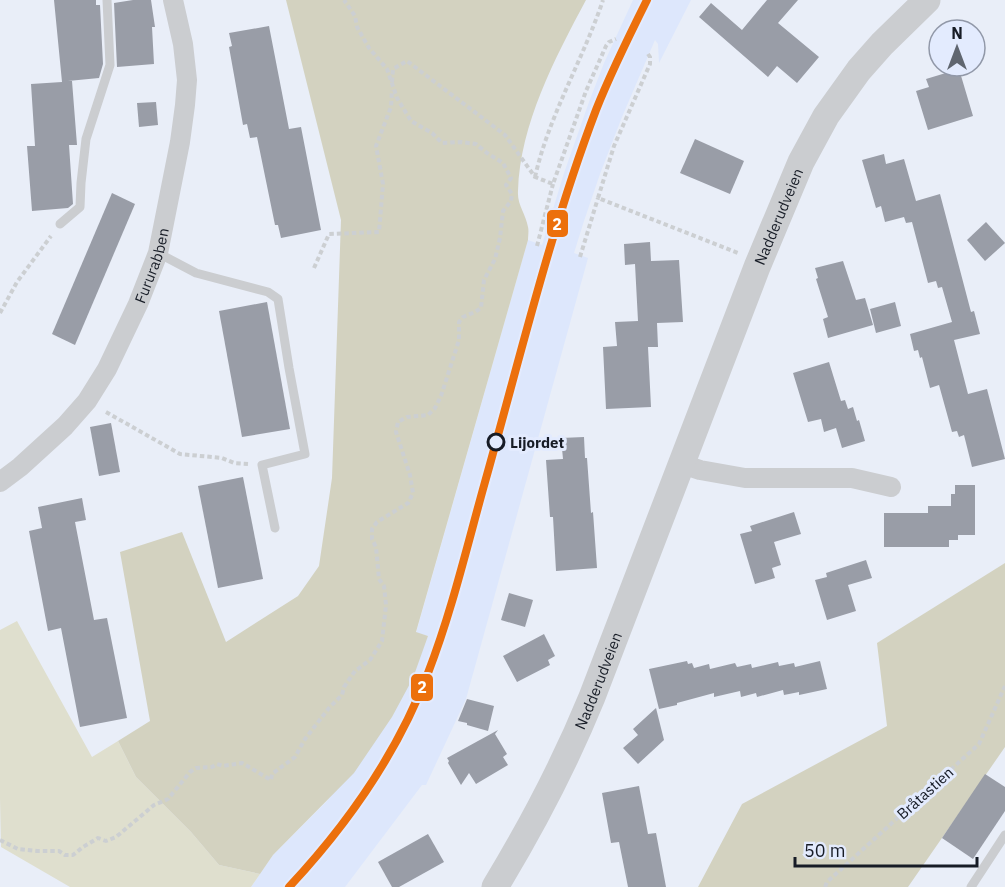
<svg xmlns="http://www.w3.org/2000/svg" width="1005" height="887" viewBox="0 0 1005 887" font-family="'IBM Plex Sans',sans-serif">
  <rect width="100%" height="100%" fill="#e9eef8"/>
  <path fill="#dde7fc" d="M633 0H691L659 63 658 44 655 40 622 117 600 174 584 221 574 253 588 258 466 699 426 785H422L345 887H251L273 855 327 801 392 717 428 636 416 633 528 240 542 245 564 173 589 102 604 63Z"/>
  <path fill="#dfdfce" d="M17 621 92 757 118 741 136 777 191 832 219 865 260 874 251 887H70L1 847 0 798V630Z"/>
  <g fill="#d3d2c0">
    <path d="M286 0H586C555 58 520 124 518 191 517 205 526 214 528 227 529 231 528 236 528 240L416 632 428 636 413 678 392 717 354 773 273 855 260 874 219 865 191 832 136 777 118 741 150 721 120 552 182 532 226 642 298 596 319 566 332 478 341 220Z"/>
    <path d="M1005 563V747L908 887H698L742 804 887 726 877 643Z"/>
  </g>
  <g fill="#999da7">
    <path d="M54 0H96V5H100L103 64 99 78 68 81H72L77 145H69L73 204 68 208 32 211 27 146H35L31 84 62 82Z"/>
    <path d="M133 0H151L155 27H152L154 64 117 67 114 3Z"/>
    <path d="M767 0H798L778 23 819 57 797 83 777 66 768 77 699 17 711 3 742 30Z"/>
    <path d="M269 26 289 129 301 127 321 230 281 238 278 225H275L257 137 250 138 247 124 243 125 229 47 232 46 229 33Z"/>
    <path d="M959 69 973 116 928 130 916 91 929 87 926 79Z"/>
    <path d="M156 102 158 125 139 127 137 103Z"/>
    <path d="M695 139 744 161 730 194 680 173Z"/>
    <path d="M884 154 886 164 904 159 916 201 940 194 971 312 974 311 980 334 954 340 968 394 987 389 1005 459 972 467 964 435 959 437 957 431 952 432 939 385 930 388 922 357 920 358 918 350 914 351 910 334 952 322 942 287 938 288 936 281 928 283 912 222 906 223 904 217 885 222 881 206 876 208 862 160Z"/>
    <path d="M112 193 135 204 75 345 52 334Z"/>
    <path d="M986 222 1005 243 985 261 967 240Z"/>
    <path d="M650 242 651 261 679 260 683 322 657 323 658 347H648L651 407 606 409 603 347 617 346 615 322 638 321 635 264 625 265 624 244Z"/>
    <path d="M843 261 856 300 865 298 873 325 828 338 823 319 828 317 816 279 818 278 815 268Z"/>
    <path d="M267 302 290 429 242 437 219 311Z"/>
    <path d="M895 302 901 326 876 333 870 309Z"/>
    <path d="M829 362 841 401 845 400 848 409 853 407 857 421 859 420 865 441 842 448 836 428 824 432 821 419 808 422 793 373Z"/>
    <path d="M111 423 120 472 99 476 90 427Z"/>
    <path d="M584 437 585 458H587L591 513 593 512 597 568 556 571 553 517H550L546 460 563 459 561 438Z"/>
    <path d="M243 477 263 579 218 588 198 486Z"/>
    <path d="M955 485H975V535H958V540H949V547H884V513H928V506H951V494H955Z"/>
    <path d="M82 498 86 520 75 522 94 620 107 618 127 718 80 727 61 628 48 631 29 531 42 528 38 507Z"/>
    <path d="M794 512 801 534 774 542 781 565 772 568 775 578 755 584 740 534 752 531 750 526Z"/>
    <path d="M866 560 872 578 848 585 856 611 827 620 815 580 827 577 826 573Z"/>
    <path d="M509 593 533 600 525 627 501 620Z"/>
    <path d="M544 634 555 656 548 660 550 665 517 682 503 656Z"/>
    <path d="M687 661 688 664 692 663 694 668 709 664 710 669 735 663 737 667 751 664 752 668 778 662 779 666 794 663 795 667 820 661 827 689 799 695V692L784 695 783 690 757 697 756 693 741 697 740 691 714 697V693L677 703V705L659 709 649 669Z"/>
    <path d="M467 699 494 706 488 731 467 725V723L458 721Z"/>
    <path d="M656 708 664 740 638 764 623 748 638 735 633 729Z"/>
    <path d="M498 730 495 734 507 754 503 757 508 765 476 784 469 773 461 785 448 763 449 761 447 758Z"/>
    <path d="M985 774 1005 787V811L973 859 942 838Z"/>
    <path d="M639 786 648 834 656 833 666 887H628L619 842 611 843 602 793Z"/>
    <path d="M428 834 444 862 399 887H392L378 862Z"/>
  </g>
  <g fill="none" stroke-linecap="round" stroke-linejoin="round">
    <g stroke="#cccfd2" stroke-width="4" stroke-dasharray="4.5 3" stroke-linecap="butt">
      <path d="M648 54 650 57V64L614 146 598 198 738 253"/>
      <path d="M392 82 393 69 407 61 505 135 535 177 553 184 586 91 606 46 609 42 616 39"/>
      <path d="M535 177C549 115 583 60 603 0"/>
      <path d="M537 246 553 184"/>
      <path d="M580 257 598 198"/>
      <path d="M314 268 329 234 379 232 383 184 376 146 391 107 392 90"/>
      <path d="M0 313 17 282 51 236"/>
      <path d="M106 412 180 454 222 458 234 463 248 464"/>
      <path d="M0 840 18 849 37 851H59L65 855H73L83 847 98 838 106 841 116 837 154 805 168 799 190 772 196 768 212 767 217 764 223 766 242 763 271 780 272 774 295 757 305 739 329 708 342 695 344 687 355 671 370 660 382 641 386 605 384 586 379 579 376 547 372 539V529L377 522 408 503 413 493 410 475 396 432 398 422 407 417 428 415 435 408 441 396 459 340V322L463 317 475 312 481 308 484 280 495 259 500 238 503 211 511 201 512 194 506 185 511 178 503 163 487 153 476 144 461 142 442 143 432 133 411 121 397 98 387 69 369 48 357 27 355 16 344 0"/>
      <path d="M825 887 827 882 979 744 1005 686"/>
    </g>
    <g stroke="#cbcdd0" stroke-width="9">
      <path d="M60 224 80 207 81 183 86 139 110 65 107 0"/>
      <path d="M158 253 196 273 268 292 278 299 289 368 305 454 262 465 275 528"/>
      <path d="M971 887 1005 835"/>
    </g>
    <g stroke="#cbcdd0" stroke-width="20">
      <path d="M682 464 700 470 745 478H852L891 487"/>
      <path id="s1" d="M0 482 20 467 65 426 87 401 107 369 138 304 158 253 180 142 185 105 187 80 183 44 173 0"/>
    </g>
    <path stroke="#cbcdd0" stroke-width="27" id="s2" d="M495 887C532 826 565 763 592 697L757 267 801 162 826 116 859 70 882 44 927 0"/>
    <defs>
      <path id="metro-1" d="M289 887C348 824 397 754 428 673 452 611 467 546 485 482 520 358 550 231 596 110 611 72 629 36 647 0"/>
    </defs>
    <use href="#metro-1" stroke="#e3ebfe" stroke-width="12"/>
    <use href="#metro-1" stroke="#ec700c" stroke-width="8"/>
  </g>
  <circle fill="#e3ebfe" stroke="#171c26" stroke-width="3" cx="496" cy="442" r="8"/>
  <g text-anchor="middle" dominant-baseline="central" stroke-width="6" stroke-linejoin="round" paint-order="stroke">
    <g font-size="15" fill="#171c26" stroke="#e3ebfe">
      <text stroke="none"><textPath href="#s2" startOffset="729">Nadderudveien</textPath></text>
      <text stroke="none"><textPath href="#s1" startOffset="270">Fururabben</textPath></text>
      <text stroke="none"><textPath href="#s2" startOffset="231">Nadderudveien</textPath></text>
      <text transform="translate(925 793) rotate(-42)">Bråtastien</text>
    </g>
    <g font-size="15" font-weight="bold" fill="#171c26" stroke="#e3ebfe" text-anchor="start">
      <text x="510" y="442">Lijordet</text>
    </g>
  </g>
  <g stroke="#e3ebfe" stroke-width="2">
    <rect x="546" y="209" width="23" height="29" rx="6" fill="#ec700c"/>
    <rect x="410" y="673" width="24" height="29" rx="6" fill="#ec700c"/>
  </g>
  <g font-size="16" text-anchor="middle" font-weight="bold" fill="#fff">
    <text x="557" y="230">2</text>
    <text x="422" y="693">2</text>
  </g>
  <g transform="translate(957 48)"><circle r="28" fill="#e3ebfe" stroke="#9198a8" stroke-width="1.5"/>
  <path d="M0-4.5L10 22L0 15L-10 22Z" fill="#606670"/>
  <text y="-9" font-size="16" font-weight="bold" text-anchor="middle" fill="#171c26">N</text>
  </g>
  <path d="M795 857v9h182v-9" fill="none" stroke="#171c26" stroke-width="3"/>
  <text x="804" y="857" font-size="18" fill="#171c26" stroke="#e3ebfe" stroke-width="4.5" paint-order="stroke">50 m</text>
</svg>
